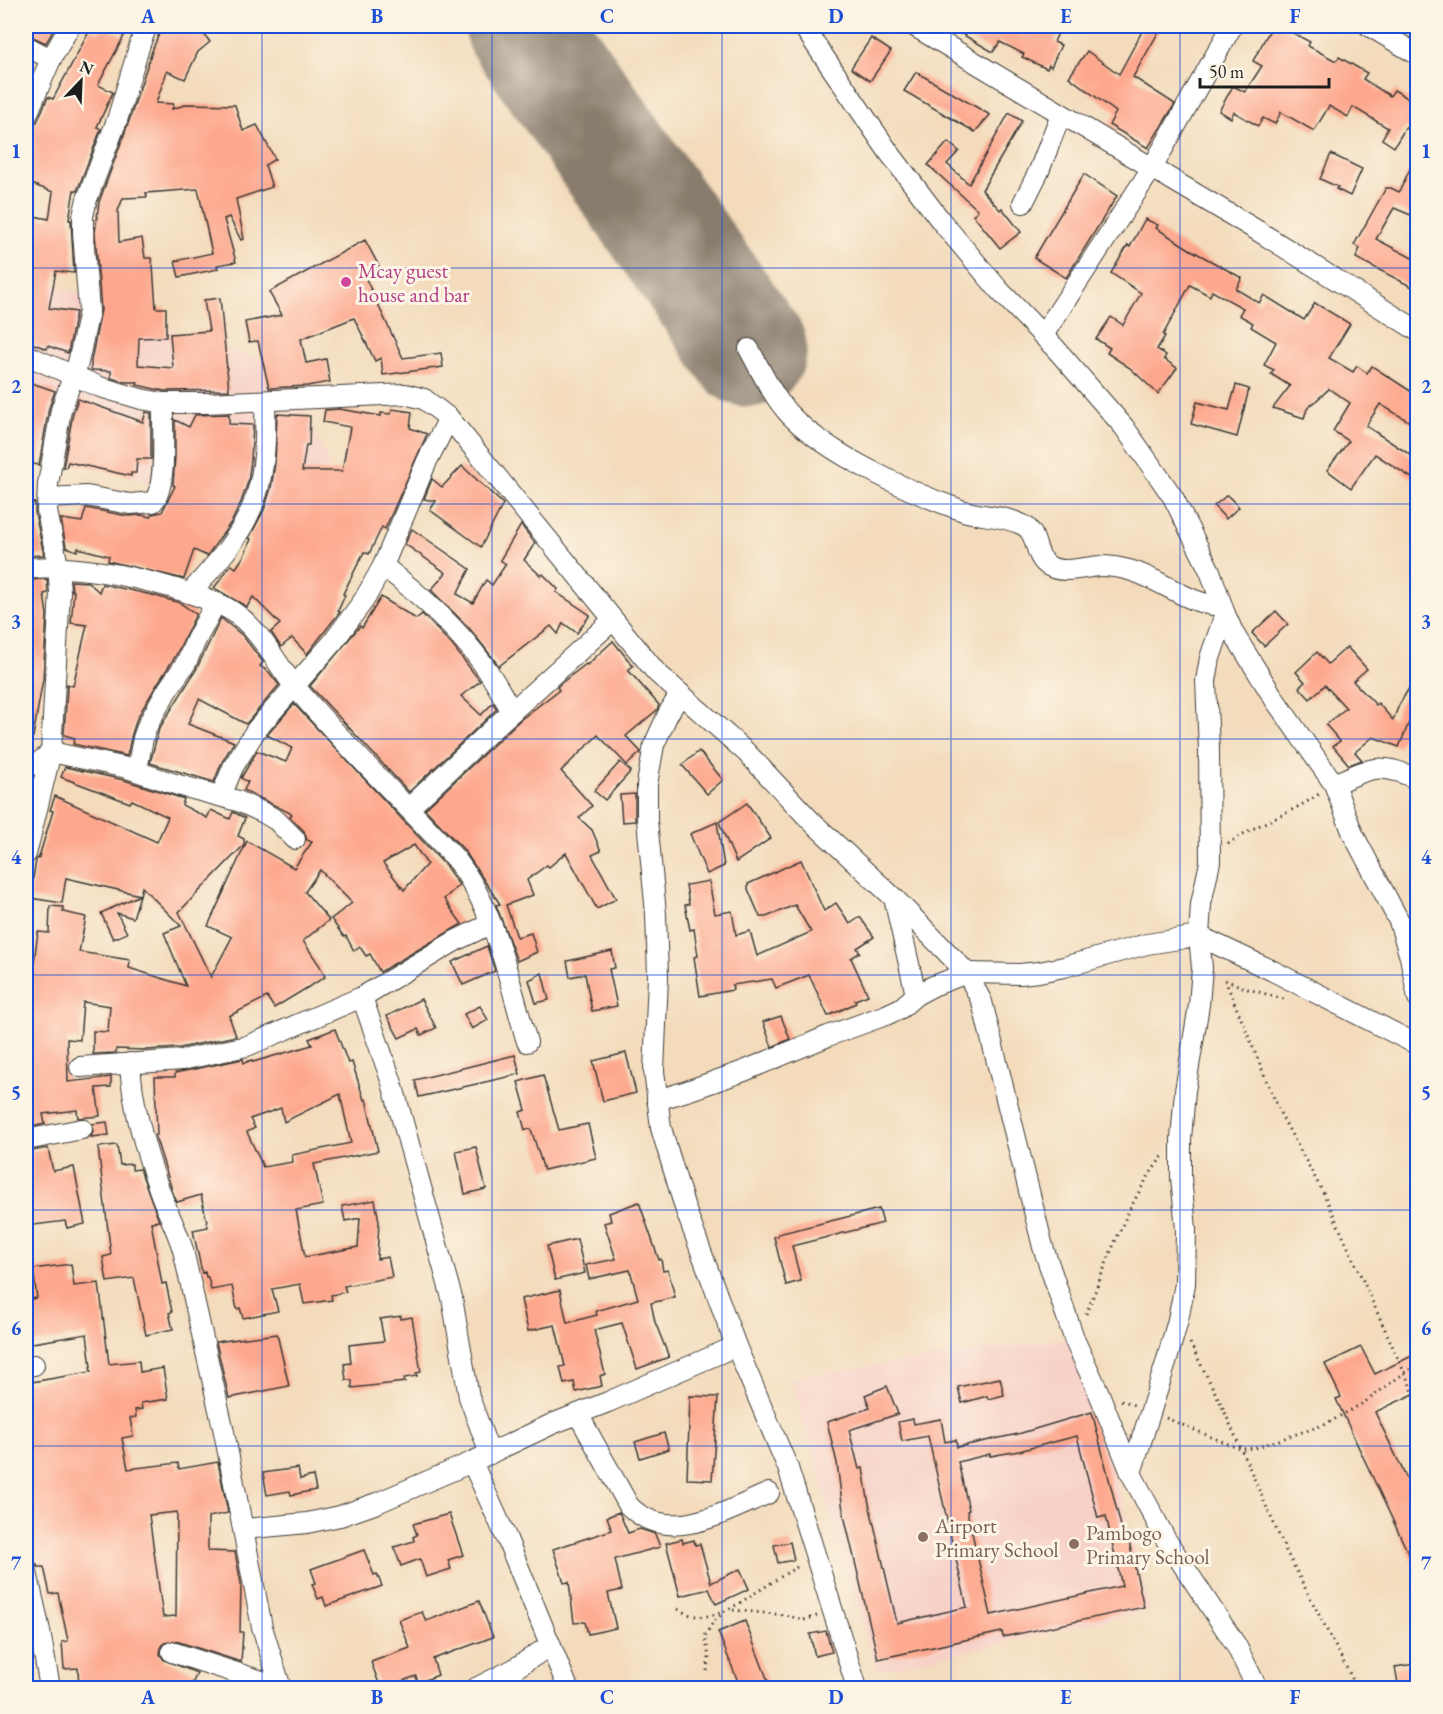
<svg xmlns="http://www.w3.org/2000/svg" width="1443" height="1714" viewBox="0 0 1443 1714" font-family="'EB Garamond',serif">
  <rect width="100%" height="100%" fill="#fcf5e5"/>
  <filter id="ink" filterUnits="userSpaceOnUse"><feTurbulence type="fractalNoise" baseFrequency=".0167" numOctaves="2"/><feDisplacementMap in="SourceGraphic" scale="12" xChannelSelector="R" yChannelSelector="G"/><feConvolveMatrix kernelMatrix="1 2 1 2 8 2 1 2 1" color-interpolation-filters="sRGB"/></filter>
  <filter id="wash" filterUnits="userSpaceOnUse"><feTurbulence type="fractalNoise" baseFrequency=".008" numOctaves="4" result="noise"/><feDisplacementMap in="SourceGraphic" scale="24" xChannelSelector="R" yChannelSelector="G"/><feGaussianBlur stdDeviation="1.35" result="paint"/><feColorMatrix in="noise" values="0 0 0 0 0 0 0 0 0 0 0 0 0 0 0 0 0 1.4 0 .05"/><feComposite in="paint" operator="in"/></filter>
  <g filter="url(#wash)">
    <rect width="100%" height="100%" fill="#f3dbbc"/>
    <g fill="#f7d1c7">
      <path d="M26 274 180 334 285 367 329 465 281 512 185 494 26 442Z"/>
      <path d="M1067 1339 1093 1398 1151 1610 876 1671 791 1378Z"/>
    </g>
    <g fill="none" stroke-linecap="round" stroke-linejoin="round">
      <path stroke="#887c6c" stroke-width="116" d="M523 26 749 349"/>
    </g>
    <g id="blocks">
      <g fill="#fda88e" fill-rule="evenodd">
        <path d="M26 26H56L46 43 26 34Z"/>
        <path d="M103 26 124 36 98 85 113 92 97 127 101 129 77 191 74 190 69 220H71L74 273 56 271 49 308 76 312 68 353 48 346 47 349 26 341V283H29L34 255 26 253V232L28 215 49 219 53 192 26 182V134L28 129 37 122 48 97 53 99 91 28 99 32Z"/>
        <path d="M166 26H211L203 33 210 42 198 52 185 79 167 71 156 103 174 104 172 109 188 104 235 105 243 131 257 125 275 159 265 165 272 187 236 199 244 239 241 240 229 217 224 219 236 262 217 265 218 269 179 277 175 261 212 253 198 189 146 193 147 197 123 198 118 211 119 242 142 238 145 258H151L153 266 156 308H166V337L139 338 138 365 173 368 170 334 209 331 204 300 220 298 229 390 164 391 137 385 138 382H125L111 378V371L91 370V361L101 310 95 233 99 202 128 124 152 51 161 29Z"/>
        <path d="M948 26H1061L1054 42 1061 45 1051 67 1049 65 1047 69 1022 57 1024 54 1000 42 993 52Z"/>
        <path d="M1145 26H1162L1133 77 1175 104 1148 148 1109 125 1116 112 1069 77 1087 51 1119 74Z"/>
        <path d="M1272 26H1280L1310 42 1308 46 1336 61 1339 57 1367 73 1363 79 1390 96 1394 90 1418 104V118L1411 129 1406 127 1394 147 1382 139 1388 128 1353 107 1348 117 1329 106 1314 131 1281 112 1275 124 1263 118 1258 126 1234 112 1231 118 1219 111 1233 86 1245 92 1262 66 1253 61Z"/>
        <path d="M871 38 891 51 870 81 851 68Z"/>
        <path d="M916 72 990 115 975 132 904 91Z"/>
        <path d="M1009 113 1022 121 982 190 1000 210 1002 208 1021 232 1000 248 973 215 978 210 928 165 948 142 959 151 947 164 969 184Z"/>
        <path d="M1418 152V218L1394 208 1376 239 1418 261V290L1356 258 1360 248 1354 245 1386 188H1391L1399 192Z"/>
        <path d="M1331 154 1362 169 1350 196 1336 189 1338 187 1320 179Z"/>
        <path d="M1084 174 1117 196 1066 278 1034 258Z"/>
        <path d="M1145 219 1158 225 1156 228 1191 250 1242 278 1236 289 1259 303 1264 295 1304 320 1315 303 1350 324 1329 358 1353 372 1357 366 1367 373 1372 366 1418 396V427L1380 404 1366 426 1418 460V482L1375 454 1351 488 1327 470 1349 441 1333 431 1350 403 1329 389 1307 409 1304 418 1273 408 1290 386 1271 374 1274 370 1264 365 1276 342 1251 327 1253 323 1239 315 1243 308 1212 291 1210 296 1190 285 1163 335 1165 336 1157 349 1166 355 1164 359 1177 368 1158 394 1130 368 1107 353 1110 348 1096 339 1111 317 1123 325 1141 293 1111 273 1128 245 1130 247Z"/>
        <path d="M365 240 381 270 366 279 403 358 441 353 443 367 383 375 381 358 375 361 354 318 301 339 306 363 326 359 330 382 307 386 269 388 258 341 249 342 245 322 282 315 269 292Z"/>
        <path d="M26 381 55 391 49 408 39 465 26 463Z"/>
        <path d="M1236 385 1249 389 1237 437 1191 424 1197 402 1229 410Z"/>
        <path d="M78 399 143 422 146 412 151 413V459H137L136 473H131V476L68 462 66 468H63L73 413Z"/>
        <path d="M339 409 381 416V413L391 414 392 409 412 412 410 428 427 434 385 529 382 527 369 554 364 552 343 594 345 595 338 611 340 612 307 654 292 638 281 647 271 632 280 624 253 597 247 607 214 588 231 565 236 568 244 556 251 539 249 538 264 510 271 488 275 463 277 414 310 416 309 445H306L302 471H342L350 427 323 422 325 410Z"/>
        <path d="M229 414V424L253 425 251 460 248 482 241 502 232 521 207 556 194 550 184 579 108 561 109 556 78 548 77 551 66 547 61 519 82 522 86 508 128 516 142 515 150 517 152 514 162 512 175 486 173 485 175 456V420L189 427 195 415Z"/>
        <path d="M462 466 503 504 481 547 430 510 436 501 424 499 432 479 442 487Z"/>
        <path d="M1227 495 1239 507 1226 519 1214 506Z"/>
        <path d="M26 502 35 503V513L44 555 26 556Z"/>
        <path d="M521 525 535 543 524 560 541 576 543 574 558 589 556 592 590 615 577 633 563 623 558 634 551 626 499 666 470 629 431 590 446 573 405 544 412 529 470 569 457 594 473 603 486 580 492 585 506 564 500 560Z"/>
        <path d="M47 579 48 593 44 594 47 615 43 679 33 737 26 736V618L31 619 27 580Z"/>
        <path d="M71 581 88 582 99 592 102 584 152 595 180 603 196 614 175 657 158 683 137 718 132 734 127 756 73 744 75 738 64 735 67 687V684L73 686 87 625 71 623 74 591H72Z"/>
        <path d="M381 597 416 619 422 614 428 620 452 645 480 681 461 696 481 715 493 703 497 709 409 792 310 686 360 626 362 628Z"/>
        <path d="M1276 611 1288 624 1264 646 1252 633Z"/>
        <path d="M221 618 243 636 263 662 260 666 269 672 279 685 246 724 199 699 188 724 234 742 222 762 214 782 150 763 159 729 196 670Z"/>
        <path d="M613 641 633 666 628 670 659 705 657 710 626 736 641 752 627 765 598 735 561 771 592 806 579 818 592 830 601 851 592 855 616 899 597 909 566 853 549 867 547 865 527 880 533 895 506 905 517 937 531 933 537 952 517 961 496 905 500 904 464 850 425 809 520 720 559 690 557 687 560 684 586 664 587 665Z"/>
        <path d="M1347 647 1367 669 1353 681 1376 705 1378 703 1393 720 1399 705 1418 673V718L1412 715 1399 747 1373 737 1355 752 1362 760 1349 765 1333 746 1340 741 1326 725 1346 708 1325 685 1310 699 1299 687 1305 682 1296 672 1317 652 1328 664Z"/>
        <path d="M294 704 445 865 459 885 444 899 462 924 380 972 370 954 366 956 360 947 354 951 346 936 344 937 331 919 352 903 320 870 305 892 329 920 303 941 320 966 325 977 274 1008 267 997 229 1016 236 1036 180 1048 146 1050 116 1049V1053L93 1054V1031L108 1032 110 1006 83 1002 80 1040 67 1039 68 1082 111 1077V1087L96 1088 100 1116 78 1118 77 1110 43 1114 45 1124 26 1128V961L34 962 38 932 49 933 50 906 63 907V912L86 917 79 952 130 960 129 968 186 986 164 933 181 926 142 887 140 895 66 878 62 903 30 898 36 860 39 857 53 811 50 810 55 796 157 842 168 817 132 800 130 803 61 777 65 767 124 780 184 799 182 805 207 818 211 810 230 819 233 812 245 818 238 836 244 839V845L179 912 211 977 232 937 208 926 247 841 294 868 312 842 307 840 304 831 290 817 292 814 244 790 248 782 241 778 257 751 286 762 292 748 267 735ZM414 845 427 864 404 890 383 863Z"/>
        <path d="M699 751 723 780 707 794 682 765Z"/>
        <path d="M620 762 631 771 605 800 594 791Z"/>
        <path d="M635 794V821L622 822 620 795Z"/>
        <path d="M747 803 771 838 736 862 719 822Z"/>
        <path d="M717 822 724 866 707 874 690 834Z"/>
        <path d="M801 860 824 911 836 903 850 924 860 917 874 937 857 948 860 952 851 958 868 995 855 1000 856 1003 828 1016 809 975 776 988 772 979 732 985 733 990 700 996 694 957 698 956 694 929 690 930 685 905 689 904 686 885 709 881 715 914 732 911 736 935 750 931 757 956 811 932 795 905 766 917H760L748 889V884Z"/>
        <path d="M140 895 133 918 117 913 127 933 113 939 101 913Z"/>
        <path d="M487 946 495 971 463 985 452 962Z"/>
        <path d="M612 951 615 968 609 969 617 1006 592 1011 585 974 570 977 567 961Z"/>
        <path d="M542 973 549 1000 536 1003 529 980Z"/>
        <path d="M421 999 436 1028 421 1035 418 1029 399 1038 387 1016Z"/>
        <path d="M480 1006 488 1020 472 1029 464 1014Z"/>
        <path d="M781 1016 790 1039 772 1047 763 1022Z"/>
        <path d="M335 1029 348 1063 352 1062 364 1100 366 1099 378 1151 314 1164 323 1205 296 1210 305 1257 358 1247 360 1218 345 1221 342 1206 375 1200 379 1221 377 1259 388 1257 392 1277 344 1286 346 1292 331 1295 332 1300 304 1304 300 1284 272 1289 278 1311 243 1318 240 1308 237 1309 232 1286 211 1290 208 1277H206L205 1272 202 1273 193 1230 208 1227 201 1195 177 1202 173 1193 155 1136 157 1135 155 1077H175V1073L243 1059 244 1063 252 1060 253 1062 312 1045 309 1039ZM340 1094 351 1143 292 1155 293 1162 263 1167 247 1132 255 1128 250 1119 281 1108 284 1122Z"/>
        <path d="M626 1053 636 1093 603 1101 593 1061Z"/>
        <path d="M515 1055 520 1074 419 1097 415 1080Z"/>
        <path d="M543 1075 559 1130 588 1124 596 1158 544 1170 531 1129 525 1130 520 1112 526 1110 518 1082Z"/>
        <path d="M107 1122 109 1135 91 1137 93 1132 92 1124Z"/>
        <path d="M117 1145 120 1165 132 1164V1170L140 1169 159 1221 151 1222 162 1284 166 1283 172 1312 169 1313 173 1329 146 1335 134 1278 107 1282 103 1257 111 1255 98 1147Z"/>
        <path d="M476 1147 486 1189 465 1194 456 1151Z"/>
        <path d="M48 1148 53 1171 74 1167 85 1224 67 1228 65 1221 26 1226V1152Z"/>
        <path d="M639 1202 659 1260 661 1259 663 1271 668 1270 675 1297 651 1303 655 1322 669 1357 637 1369 622 1323 594 1330 605 1374 600 1376 602 1386 576 1392 574 1382 564 1384 560 1367 565 1366 555 1325 528 1331 521 1299 560 1290 567 1323 597 1315 596 1311 638 1299 630 1270 589 1279 586 1265 616 1259 604 1223 611 1221 609 1213Z"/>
        <path d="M879 1209 883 1223 792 1246 801 1281 786 1285 774 1237 778 1236V1234Z"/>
        <path d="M577 1239 585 1273 555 1280 547 1246Z"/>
        <path d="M71 1264 74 1286 99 1283 109 1364 139 1361 140 1372 163 1368 168 1399 141 1403 142 1409 135 1410 136 1417 130 1418 133 1436 122 1438 128 1469 178 1463 179 1469 218 1462 228 1513 208 1517V1551L235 1552 241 1583 240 1632H243L241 1662 176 1641 164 1643 161 1648 160 1654 164 1660 197 1673 190 1689H79L78 1668 64 1669 62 1642 68 1641 58 1593 50 1594 44 1567H38L32 1558 30 1538 26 1539V1437L28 1436 26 1423V1383L91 1372 90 1367H91L87 1334 26 1344V1300L37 1298 33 1269ZM177 1512 176 1616 163 1617 149 1515Z"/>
        <path d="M401 1316V1319L412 1317 421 1372 416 1373 417 1376 404 1378 405 1382 352 1388V1380H346L344 1364 351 1363 349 1345 384 1341 380 1319Z"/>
        <path d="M277 1334 289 1386 229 1398 216 1342Z"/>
        <path d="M1361 1347 1375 1374 1418 1353V1392L1375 1412 1418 1502V1574L1336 1399 1341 1397 1325 1364Z"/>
        <path d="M1000 1378 1004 1395 988 1399 987 1396 962 1403 958 1387Z"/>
        <path d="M887 1386 898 1414 849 1430 859 1469 863 1468 868 1499 897 1623 967 1607 928 1436 902 1441 898 1422 913 1419 914 1424 941 1419 945 1442 956 1440 957 1447 1018 1434 1092 1412 1123 1534 1127 1533 1144 1607 1003 1637 1002 1632 878 1659 843 1511 837 1463 827 1422 870 1408 865 1395ZM1077 1436 1098 1518 1106 1516 1122 1586 991 1615 967 1511 969 1510 958 1462 990 1454V1456L1019 1451Z"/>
        <path d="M690 1396 718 1397 712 1480 687 1479Z"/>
        <path d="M664 1433 669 1449 640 1458 635 1442Z"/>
        <path d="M298 1468 300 1479 313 1476 316 1490 291 1495 290 1491 267 1495 263 1473Z"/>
        <path d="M619 1512 628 1533 640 1529 655 1534 660 1547 615 1559 622 1590 608 1593 616 1628 588 1634 585 1622 574 1623 569 1582 564 1583 553 1549 612 1530 607 1517Z"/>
        <path d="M449 1514 463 1555 448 1560 451 1569 426 1577 420 1559 401 1566 394 1547 414 1541 413 1537 417 1535 413 1524Z"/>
        <path d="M682 1539 683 1543 694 1540 695 1545 700 1544 711 1583 740 1569 749 1589 716 1604 709 1589 680 1596 666 1543Z"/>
        <path d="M790 1542 794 1560 778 1563 774 1545Z"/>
        <path d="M364 1550 374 1575 377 1574 382 1586 326 1606 323 1597 318 1599 312 1584 316 1583 311 1569Z"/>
        <path d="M479 1601 493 1637 433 1659 438 1675 418 1683 416 1676 381 1689 371 1662 410 1648 399 1620 422 1612 426 1621Z"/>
        <path d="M745 1621 771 1689H741L718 1632Z"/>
        <path d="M826 1631 832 1652 815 1656 810 1634Z"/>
        <path d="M1415 1664 1418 1684 1411 1685 1412 1689H1399L1395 1667Z"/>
      </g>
    </g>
  </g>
  <g filter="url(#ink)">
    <use href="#blocks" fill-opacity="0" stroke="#3c3934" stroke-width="1.5"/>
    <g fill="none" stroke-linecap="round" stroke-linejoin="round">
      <defs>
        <g id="minor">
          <path d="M803 26 888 151 941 221 999 290 1056 349 1124 427 1173 497 1210 571 1225 614 1234 634 1275 700 1334 784 1353 834 1399 921 1410 957 1418 998"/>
          <path d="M914 26 1258 231 1418 331"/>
          <path d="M1369 26 1418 55"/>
          <path d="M26 46 51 59"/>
          <path d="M26 117 51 59 70 26"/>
          <path d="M1023 203 1039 171 1061 114"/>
          <path d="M1043 335 1152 168 1232 26"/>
          <path d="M749 349C761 371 773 397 790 415 828 454 909 492 961 510 980 517 1004 515 1023 525 1039 533 1033 557 1049 566 1064 575 1086 566 1102 566 1111 566 1121 568 1129 570 1162 579 1188 605 1222 606"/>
          <path d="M26 355 100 387 141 399 163 403H207L405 394 424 399 449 418 656 672 746 752 811 821 894 898 967 973 982 1002 1043 1247 1075 1341 1098 1391 1131 1473 1165 1538 1236 1645 1257 1688"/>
          <path d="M48 498 87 496 130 504 153 502C168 487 162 425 163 403"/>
          <path d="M383 566C421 595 455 626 483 664 494 679 503 696 512 712"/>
          <path d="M26 568C77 565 124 574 173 588 194 595 214 600 232 611 261 630 275 662 296 688 346 747 402 800 454 857 495 907 509 981 527 1042"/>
          <path d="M190 593C253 524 268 496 265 401"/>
          <path d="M680 694 668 714 654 745 647 784V820L656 914 658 977 654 1071 661 1128 685 1208 736 1346 788 1468 857 1688"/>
          <path d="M26 766 37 764 51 752 127 768 178 785 238 801 264 813 276 820 295 839"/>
          <path d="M137 770 143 738 148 724 168 689 186 663 196 640 216 602"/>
          <path d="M1334 784C1371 768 1380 761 1418 780"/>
          <path d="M221 796 233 767 256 730 333 642 364 600 383 566 427 461 449 418"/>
          <path d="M409 808 496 726 613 620"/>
          <path d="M26 854 51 752 60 592 58 566 47 511 48 484 61 410 78 363 89 311 83 233V216L87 199 117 120 140 44 147 26"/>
          <path d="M894 898 916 995"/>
          <path d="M362 997 392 1083 452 1298 469 1397 490 1454"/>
          <path d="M130 1063C132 1104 145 1150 159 1189 166 1210 177 1229 183 1250L224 1432 262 1627 281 1688"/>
          <path d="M80 1067 182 1060 247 1046 362 997 455 941 490 924"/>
          <path d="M657 1100 687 1091 744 1071 828 1036 886 1015 901 1008 916 995 933 986 967 973 1020 974 1039 972 1064 967 1147 944 1199 936 1273 971 1418 1045"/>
          <path d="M26 1140 82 1129"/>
          <path d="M26 1366 34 1365"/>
          <path d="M578 1414 629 1506C669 1546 726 1511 769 1493"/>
          <path d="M472 1462 507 1539 568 1688"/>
          <path d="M1131 1473 1166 1363 1178 1320 1185 1284 1186 1229 1181 1177V1139L1185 1091 1199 1005 1202 968 1199 936 1201 904 1210 862 1209 750 1206 681 1210 658 1225 614"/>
          <path d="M244 1529 307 1523 340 1516 377 1503 472 1462 552 1424 608 1402 736 1346"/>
          <path d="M26 1568 39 1626 50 1688"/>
          <path d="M172 1652 280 1687"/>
          <path d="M476 1688 514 1669 551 1645"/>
        </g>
      </defs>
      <use href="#minor" stroke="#3c3934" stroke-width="22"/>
      <g stroke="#3c3934" stroke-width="3" stroke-dasharray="1.5 4.5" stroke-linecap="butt">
        <path d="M1228 844C1256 823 1291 814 1319 794"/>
        <path d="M1225 980 1281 1115 1324 1194 1418 1403"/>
        <path d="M1225 980 1248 989 1284 999"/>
        <path d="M1086 1314C1108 1261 1127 1201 1163 1156"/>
        <path d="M1190 1343 1222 1406 1286 1551 1357 1688"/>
        <path d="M1121 1400 1134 1405"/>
        <path d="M1166 1418 1240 1449 1255 1448 1326 1424 1365 1402 1418 1363"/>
        <path d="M678 1609C706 1627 732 1608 755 1593 770 1584 784 1574 799 1566"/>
        <path d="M733 1610 785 1615 804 1620 817 1616"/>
        <path d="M707 1671 709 1657 705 1636 712 1624 721 1615"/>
      </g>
      <use href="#minor" stroke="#fff" stroke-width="20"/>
    </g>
  </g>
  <path fill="none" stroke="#1d4ed8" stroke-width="1.5" stroke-opacity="0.55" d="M262 26V1688M492 26V1688M722 26V1688M951 26V1688M1180 26V1688M26 268H1418M26 504H1418M26 739H1418M26 975H1418M26 1210H1418M26 1446H1418"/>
  <circle fill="#d1479c" stroke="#fcf5e5" stroke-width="2" cx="346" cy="282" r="6"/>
  <g fill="#8d6e63" stroke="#fcf5e5" stroke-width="2">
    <circle cx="923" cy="1537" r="6"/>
    <circle cx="1074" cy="1544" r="6"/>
  </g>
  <g text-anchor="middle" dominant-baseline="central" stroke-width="6" stroke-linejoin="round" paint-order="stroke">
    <g font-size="21" fill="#b23c85" stroke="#fcf5e5" text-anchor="start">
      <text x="358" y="270">Mcay guest<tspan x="358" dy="24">house and bar</tspan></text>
    </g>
    <g font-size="21" fill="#785e54" stroke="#fcf5e5" text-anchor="start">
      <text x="935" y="1525">Airport<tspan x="935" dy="24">Primary School</tspan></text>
      <text x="1086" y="1532">Pambogo<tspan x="1086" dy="24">Primary School</tspan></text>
    </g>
  </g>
  <rect width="1443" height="1714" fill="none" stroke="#fcf5e5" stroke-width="66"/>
  <g transform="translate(81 81) rotate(23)" stroke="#fcf5e5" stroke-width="4.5" paint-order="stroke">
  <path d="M0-4.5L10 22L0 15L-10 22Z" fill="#1c1c1c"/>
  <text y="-9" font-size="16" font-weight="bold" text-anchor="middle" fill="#1c1c1c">N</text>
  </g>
  <path d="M1200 78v9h129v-9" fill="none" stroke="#1c1c1c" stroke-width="3"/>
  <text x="1209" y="78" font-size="18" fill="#1c1c1c" stroke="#fcf5e5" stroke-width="4.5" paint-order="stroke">50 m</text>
  <rect x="33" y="33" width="1377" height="1648" fill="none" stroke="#1d4ed8" stroke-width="2"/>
  <g font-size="20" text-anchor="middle" font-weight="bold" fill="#1d4ed8">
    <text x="148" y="23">A</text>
    <text x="377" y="23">B</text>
    <text x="607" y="23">C</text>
    <text x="836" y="23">D</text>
    <text x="1066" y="23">E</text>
    <text x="1295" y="23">F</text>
    <text x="16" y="158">1</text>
    <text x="1426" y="158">1</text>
    <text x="16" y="393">2</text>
    <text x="1426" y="393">2</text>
    <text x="16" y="628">3</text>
    <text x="1426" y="628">3</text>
    <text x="16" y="864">4</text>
    <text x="1426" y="864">4</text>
    <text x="16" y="1099">5</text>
    <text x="1426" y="1099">5</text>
    <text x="16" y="1335">6</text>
    <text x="1426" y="1335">6</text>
    <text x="16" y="1570">7</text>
    <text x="1426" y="1570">7</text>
    <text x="148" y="1704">A</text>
    <text x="377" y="1704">B</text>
    <text x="607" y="1704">C</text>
    <text x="836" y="1704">D</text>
    <text x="1066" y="1704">E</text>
    <text x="1295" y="1704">F</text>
  </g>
</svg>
